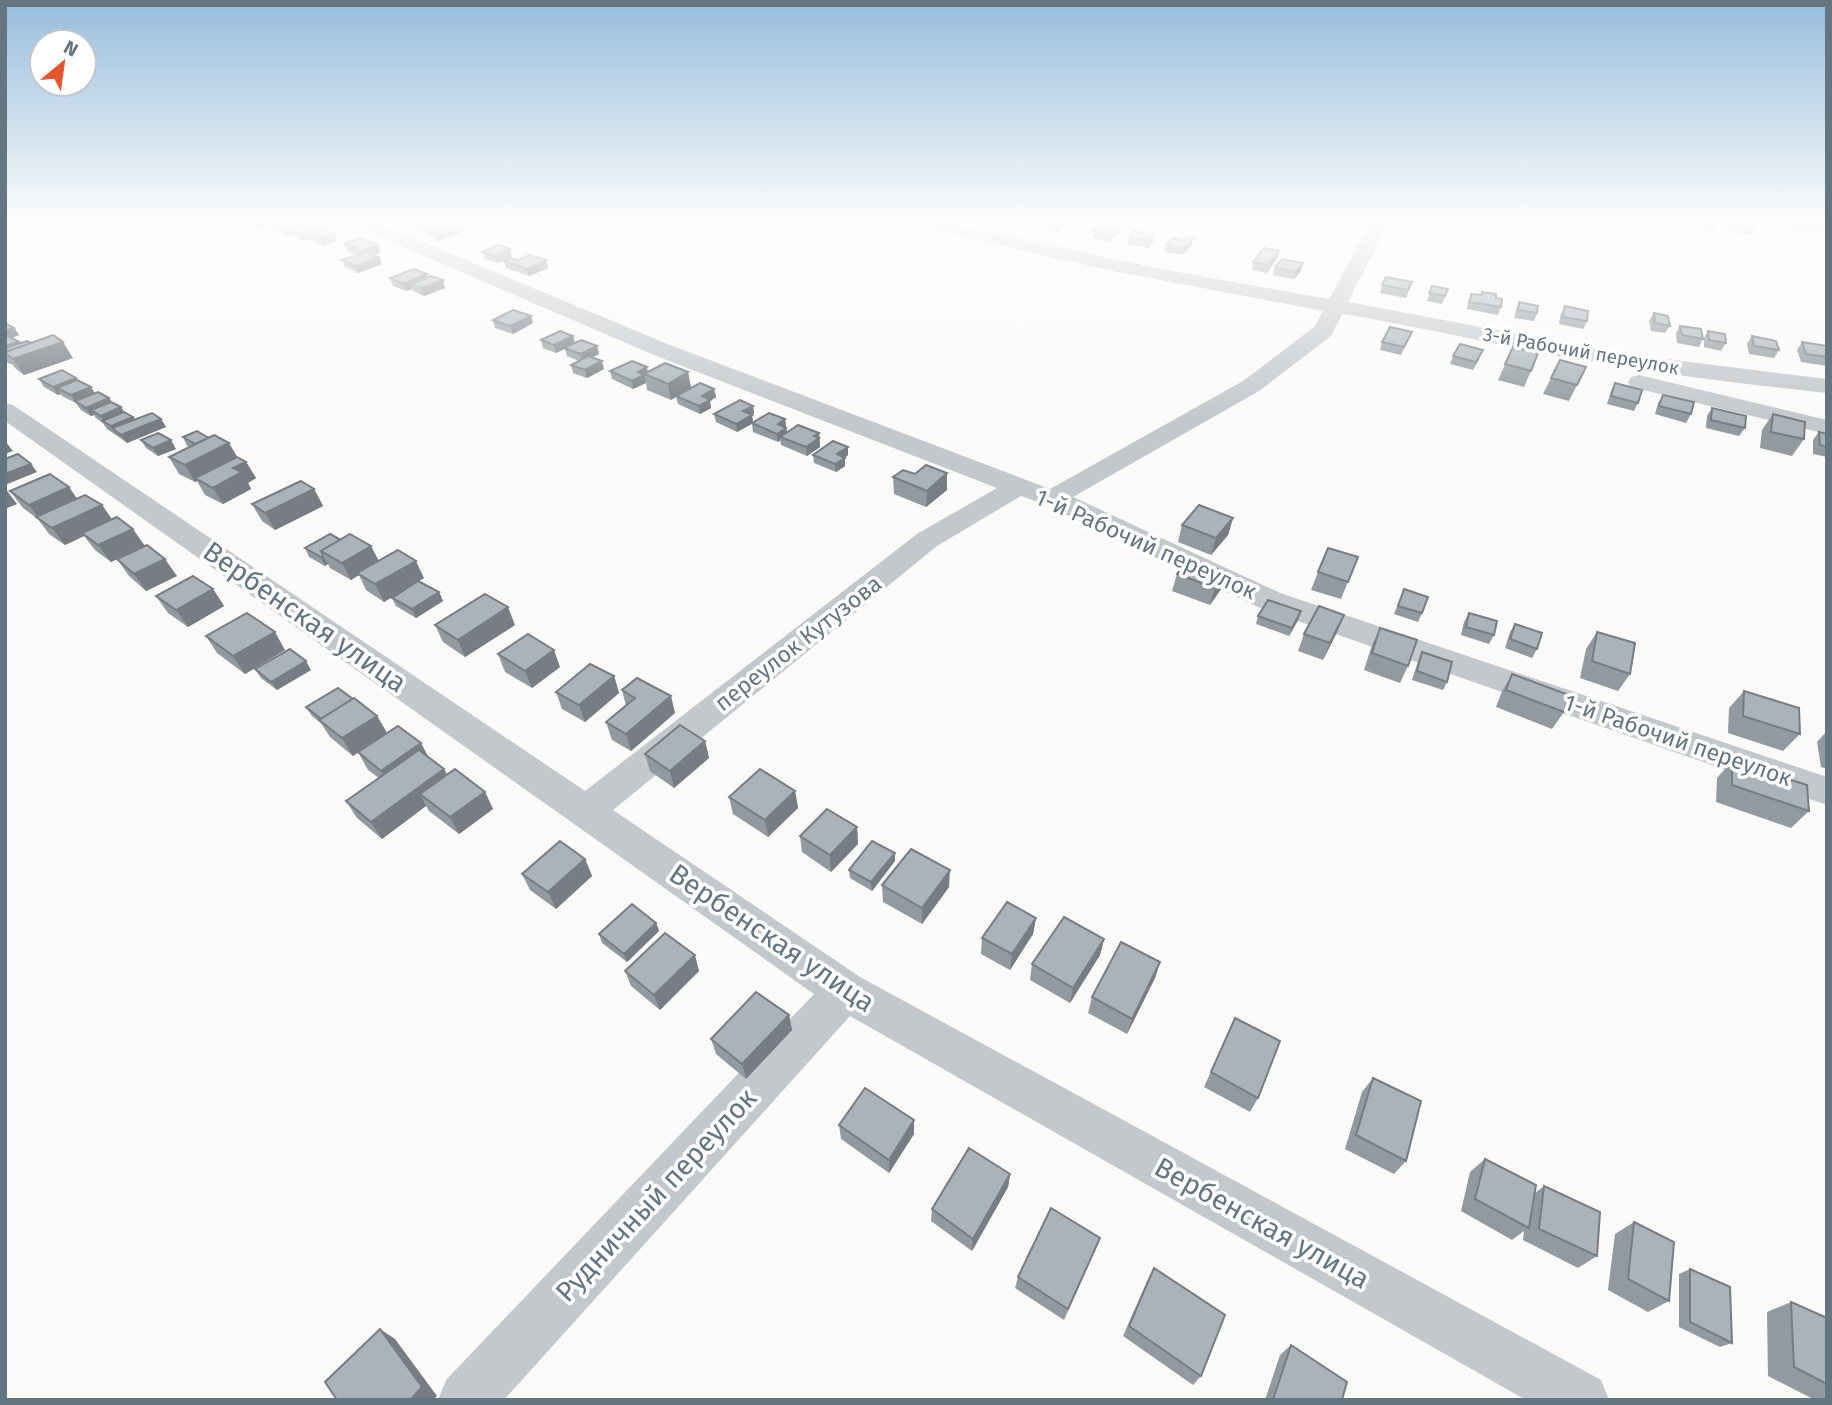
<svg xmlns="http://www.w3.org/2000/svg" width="1832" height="1405" viewBox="0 0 1832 1405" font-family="'Fira Sans',sans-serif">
  <rect width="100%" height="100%" fill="#fafaf8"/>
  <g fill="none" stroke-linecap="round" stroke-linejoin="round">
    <g fill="#c3c8cc" fill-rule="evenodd">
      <path d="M351 222H375L670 345 1050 489 1243 381 1314 327 1323 311 1098 268 919 226 916 222H947L1155 268 1329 299 1371 222H1389L1348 302 1618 353 1827 379V393C1735 383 1643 372 1552 355 1482 342 1413 325 1342 314L1331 336 1259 391 1073 497 1280 593 1827 777V805L1258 607 1044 504 1021 496 937 546 613 810 860 977 1601 1380 1609 1400H1526L850 1016 504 1400H438L446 1380 814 994 5 421V403L13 405 585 791 917 534 997 488 654 355 354 226Z"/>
      <path d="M1768 222 1827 224V234L1777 227Z"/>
      <path d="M1639 375 1827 420V434L1631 387 1628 382 1631 377Z"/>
    </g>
  </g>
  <g fill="#929a9f">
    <path d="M246 222H303L320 230 334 234 337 241 323 246 312 241 311 239 303 241 292 235 289 236 280 232 279 229 273 231 265 227 256 228Z"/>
    <path d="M409 222H433L434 226 462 225 464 232 438 241 428 236 426 230 421 232 411 227Z"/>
    <path d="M1007 222H1023L1019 225Z"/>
    <path d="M1025 222H1050L1044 226 1037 225 1033 227 1025 226Z"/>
    <path d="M1664 222H1679L1677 225 1665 223Z"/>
    <path d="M1694 222H1718L1719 223 1715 230 1697 228Z"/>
    <path d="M1729 222H1752L1755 228 1751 235 1731 232 1727 225Z"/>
    <path d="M1049 223 1067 225 1057 232 1049 230Z"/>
    <path d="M1121 225 1120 232 1109 242 1093 238 1094 231Z"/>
    <path d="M1134 231 1153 242 1148 248 1127 244 1129 237Z"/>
    <path d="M345 243 380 253 374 255 379 257 382 264 358 273 345 267 342 260 357 255 347 251Z"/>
    <path d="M1166 245H1192L1182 255 1165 252Z"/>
    <path d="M1279 251 1277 258 1267 273 1252 270 1253 262Z"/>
    <path d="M482 252 512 257 497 263 485 259Z"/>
    <path d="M504 261 548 268 529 276 506 268Z"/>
    <path d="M1275 267 1301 271 1294 279 1273 275Z"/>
    <path d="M427 274 428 277 445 288 424 296 413 291 412 289 406 291 393 286 390 278Z"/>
    <path d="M1412 282 1406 298 1380 293 1382 285Z"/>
    <path d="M1432 286 1448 289 1442 304 1427 301Z"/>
    <path d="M1482 292 1496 298 1501 307 1498 315 1467 309 1468 301 1471 294 1481 295Z"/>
    <path d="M1519 302 1537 313 1534 321 1514 318 1516 310Z"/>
    <path d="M1565 306 1587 321 1583 329 1559 324 1561 314Z"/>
    <path d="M1654 313 1670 326 1665 333 1651 331 1649 321Z"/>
    <path d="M493 320 533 323 513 334 495 328Z"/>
    <path d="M5 323 14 328 19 335 12 338 19 343H31L73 358 24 375 15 368 12 364H10L5 361Z"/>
    <path d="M1680 326 1703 339 1699 347 1677 343 1676 333Z"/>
    <path d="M1708 331 1726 343 1721 351 1704 347V338Z"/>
    <path d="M1412 332 1401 355 1380 350 1382 342Z"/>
    <path d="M1752 336 1779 350 1774 358 1749 354 1747 344Z"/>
    <path d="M541 340 575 343 597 346 599 354 592 357 604 369 587 378 573 373 571 365 579 361 567 356 565 349 556 353 543 348Z"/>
    <path d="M1802 342 1827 346V366L1801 362 1797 350Z"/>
    <path d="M1513 347 1531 371 1524 387 1498 380Z"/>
    <path d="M1453 356 1480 358 1473 370 1450 364Z"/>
    <path d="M1560 360 1586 367 1569 401 1543 394Z"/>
    <path d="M610 371 688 372 691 388 714 389 716 397 710 401 711 408 700 414 678 404 676 396 671 400 647 390 646 383 633 389 612 379Z"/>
    <path d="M39 379 77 380 95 393 109 398 112 402 135 420 161 419 166 427 127 443 116 435 107 429 102 422 96 418 94 415 91 416 81 410 76 403 62 396 61 394 58 395 44 387Z"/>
    <path d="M1615 383 1638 403 1634 411 1607 404 1611 391Z"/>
    <path d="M1663 395 1691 414 1686 423 1655 414 1658 403Z"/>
    <path d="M753 406 754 414 752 415 753 423 785 419 787 432 819 433 820 447 807 456 781 445 780 440 778 442 753 432 752 424 737 432 716 422 714 414Z"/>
    <path d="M1712 408 1745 428 1739 436 1706 428 1707 416Z"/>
    <path d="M1773 414 1804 439 1792 456 1760 448 1762 430Z"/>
    <path d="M1819 432 1827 434V457L1813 454V440Z"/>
    <path d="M183 437 246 462 256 478 248 483 251 489 223 504 205 495 197 481 195 482 179 474 169 457 190 447 187 446Z"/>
    <path d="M141 440 176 449 158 456 146 448Z"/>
    <path d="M848 447V455L845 458V466L836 472 814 463 813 455Z"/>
    <path d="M947 473V490L926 507 894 494 893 477 915 474Z"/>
    <path d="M314 489 323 506 275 530 262 521 252 504Z"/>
    <path d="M10 491 77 498 102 505 112 520 145 546 177 576 146 591 129 576 117 559 111 562 95 550 84 536 65 545 49 534 38 519 23 508Z"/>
    <path d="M1233 518 1228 535 1211 555 1178 542 1182 525Z"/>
    <path d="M305 548 379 561 424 578 418 581 439 592 443 601 416 618 396 606 392 598 408 587 384 602 366 590 359 575 351 580 330 568 328 564 325 566 309 557Z"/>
    <path d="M1358 557 1341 599 1311 590 1318 572Z"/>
    <path d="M1177 574 1221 589 1210 605 1172 591Z"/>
    <path d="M213 589 224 606 188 627 168 613 156 596Z"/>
    <path d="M1404 589 1422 613 1418 622 1394 614Z"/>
    <path d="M1301 611 1298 620 1289 636 1256 624 1258 616Z"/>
    <path d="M1469 613 1494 635 1489 644 1461 635 1464 622Z"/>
    <path d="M1344 615 1337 632 1323 660 1298 651 1304 634Z"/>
    <path d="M1515 624 1537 649 1532 658 1505 648 1510 632Z"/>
    <path d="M435 625H515L465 657 443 642Z"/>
    <path d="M1380 628 1408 666 1400 683 1364 670 1372 645Z"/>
    <path d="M1597 632 1630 674 1618 691 1580 678 1586 649Z"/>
    <path d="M206 636 285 650 245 674 217 653Z"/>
    <path d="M1422 652 1447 682 1443 690 1412 680 1418 661Z"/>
    <path d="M498 654 560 667 532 688 505 672Z"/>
    <path d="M255 669 311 670 277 690 261 678Z"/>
    <path d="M1512 674 1564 712 1552 729 1496 707 1502 691Z"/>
    <path d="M614 676 619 693 585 722 562 709 556 692Z"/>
    <path d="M622 690 675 713 631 751 612 740 606 722 626 706Z"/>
    <path d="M1744 691 1800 734 1783 751 1728 733 1729 708Z"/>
    <path d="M353 699 377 716 387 733 429 757 444 769 447 774 485 792 493 809 459 834 429 811 426 806 382 839 357 818 346 801 379 778 368 770 358 752 353 756 330 737 321 723 312 716 306 707Z"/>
    <path d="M1827 731V769L1821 767 1817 742Z"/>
    <path d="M705 741 709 758 674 788 650 771 645 754Z"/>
    <path d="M1732 761 1809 811 1791 828 1716 802 1717 778Z"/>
    <path d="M795 791 798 808 768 837 733 814 729 797Z"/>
    <path d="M857 827 858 844 831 872 802 852 800 836Z"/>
    <path d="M895 853V861L872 891 850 878 849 870Z"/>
    <path d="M585 859 592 876 556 909 530 890 522 874Z"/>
    <path d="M882 885 949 887 922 924 883 902Z"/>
    <path d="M1036 918 1033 934 1010 970 981 954 982 938Z"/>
    <path d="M656 923 659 931 627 962 602 943 599 934Z"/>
    <path d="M1104 939 1100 955 1070 1003 1030 980 1032 964Z"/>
    <path d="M1160 962 1155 978 1127 1034 1088 1013 1092 997Z"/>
    <path d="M625 971H699L660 1010 631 986Z"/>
    <path d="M789 1015 792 1030 746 1079 716 1054 711 1039Z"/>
    <path d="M1235 1018 1258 1098 1250 1112 1204 1087Z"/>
    <path d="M1373 1078 1406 1161 1394 1174 1345 1149 1362 1092Z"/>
    <path d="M914 1120V1134L889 1173 841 1139 839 1125Z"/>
    <path d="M1485 1159 1535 1193 1544 1186 1597 1256 1578 1268 1523 1240 1524 1231 1512 1240 1461 1211 1470 1172Z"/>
    <path d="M1010 1174 1008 1187 972 1251 931 1221 932 1209Z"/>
    <path d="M1634 1222 1669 1301 1648 1312 1608 1290 1615 1234Z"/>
    <path d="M1100 1238 1064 1320 1015 1288 1018 1277Z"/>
    <path d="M1154 1268 1201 1376 1193 1385 1123 1336 1148 1279Z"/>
    <path d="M1690 1269 1732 1343 1720 1347 1679 1327V1274Z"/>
    <path d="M1791 1302 1827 1318V1400H1815L1768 1376 1767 1312Z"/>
    <path d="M1291 1345 1342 1400H1265L1280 1355Z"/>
  </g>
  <g fill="#777d82">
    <path d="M254 222H263L265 227 256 228Z"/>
    <path d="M266 222H293L277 225 279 229 273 231 270 224Z"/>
    <path d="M427 222H433L434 227 421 232 419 225Z"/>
    <path d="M1062 222H1067V225L1057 232 1058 225Z"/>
    <path d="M305 223 308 230 289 229 292 235 289 236 286 229Z"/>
    <path d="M462 225 464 232 438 241 435 234Z"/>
    <path d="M1121 225 1120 232 1109 242 1110 235Z"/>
    <path d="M319 228 322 235 309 234 311 239 303 241 300 234Z"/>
    <path d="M334 234 337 241 323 246 320 239Z"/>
    <path d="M1154 235 1153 242 1148 248 1150 241Z"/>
    <path d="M1193 238 1192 245 1182 255 1184 248Z"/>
    <path d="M378 245 380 253 365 258 362 251Z"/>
    <path d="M510 249 512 257 497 263 494 256Z"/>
    <path d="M1279 251 1277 258 1267 273 1269 265Z"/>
    <path d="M379 257 382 264 358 273 355 266Z"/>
    <path d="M546 260 548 268 529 276 527 269Z"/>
    <path d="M1303 263 1301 271 1294 279 1296 272Z"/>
    <path d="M427 274 430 282 410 284 412 289 406 291 403 284Z"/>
    <path d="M443 280 445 288 424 296 422 288Z"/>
    <path d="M531 316 533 323 513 334 510 326Z"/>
    <path d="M14 328 19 335 5 340V331Z"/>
    <path d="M573 336 575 343 556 353 554 345Z"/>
    <path d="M19 342 24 349 63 342 73 358 24 375 13 359 5 353V346Z"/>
    <path d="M597 346 599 354 583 362 581 354Z"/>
    <path d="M602 361 604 369 587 378 585 370Z"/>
    <path d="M647 367 648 375 644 374 646 383 633 389 632 381 638 372Z"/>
    <path d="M688 372 691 388 671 400 668 384Z"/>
    <path d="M76 378 81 386 57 388 61 394 58 395 53 387Z"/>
    <path d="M91 387 96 395 76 403 71 395Z"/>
    <path d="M714 389 716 397 710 401 711 408 700 414 699 406 702 396Z"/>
    <path d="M109 398 114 406 91 410 94 415 91 416 86 408Z"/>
    <path d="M753 406 754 414 744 419 743 411Z"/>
    <path d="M121 407 126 415 106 424 101 416Z"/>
    <path d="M752 415 753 423 737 432 736 424Z"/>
    <path d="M133 417 138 425 113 429 111 426Z"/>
    <path d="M161 419 166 427 127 443 121 435Z"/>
    <path d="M785 419 786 427 778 424Z"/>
    <path d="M786 428 787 436 780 437V440L778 442 777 434Z"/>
    <path d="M819 433 820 447 807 456 806 447 814 436Z"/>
    <path d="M171 440 176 449 158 456 153 448Z"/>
    <path d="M5 441 13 451 5 454Z"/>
    <path d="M229 443 239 460 195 478 197 481 195 482 185 465Z"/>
    <path d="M848 447V455L841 460 845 458V466L836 472 835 464 837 454Z"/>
    <path d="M246 462 256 478 248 483 251 489 223 504 213 488 233 468Z"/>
    <path d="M31 464 37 472 5 485V474Z"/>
    <path d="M947 473V490L926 507 927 491Z"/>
    <path d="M69 487 81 504 40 520 29 505Z"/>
    <path d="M5 488 17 504 5 509Z"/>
    <path d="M314 489 323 506 275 530 265 513Z"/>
    <path d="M102 505 114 522 82 533 84 536 65 545 52 528Z"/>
    <path d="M1233 518 1228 535 1211 555 1216 538Z"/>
    <path d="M133 529 145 546 111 562 98 545Z"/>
    <path d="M371 546 380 563 357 573 359 575 351 580 342 563Z"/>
    <path d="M323 556 328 564 325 566 321 557Z"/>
    <path d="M165 559 177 576 146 591 134 574Z"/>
    <path d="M416 561 424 578 384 602 375 584Z"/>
    <path d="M1226 572 1221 589 1210 605 1215 588Z"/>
    <path d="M213 589 224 606 188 627 176 610Z"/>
    <path d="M439 592 443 601 416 618 412 609Z"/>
    <path d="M508 607 515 625 465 657 458 640Z"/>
    <path d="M1301 611 1298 620 1289 636 1292 628Z"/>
    <path d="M1344 615 1337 632 1323 660 1330 643Z"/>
    <path d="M275 632 285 650 245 674 233 656Z"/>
    <path d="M554 650 560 667 532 688 525 671Z"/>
    <path d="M306 661 311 670 277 690 271 682Z"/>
    <path d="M614 676 619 693 585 722 579 705Z"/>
    <path d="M671 696 675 713 631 751 626 734Z"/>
    <path d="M377 716 387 733 353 756 342 738Z"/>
    <path d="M705 741 709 758 674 788 670 771Z"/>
    <path d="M421 743 430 760 391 788 381 771Z"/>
    <path d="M444 769 453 786 420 794 426 806 382 839 371 822Z"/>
    <path d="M795 791 798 808 768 837 765 820Z"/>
    <path d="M485 792 493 809 459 834 450 817Z"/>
    <path d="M857 827 858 844 831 872 830 855Z"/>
    <path d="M895 853V861L872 891 871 882Z"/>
    <path d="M585 859 592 876 556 909 548 892Z"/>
    <path d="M950 870 949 887 922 924V908Z"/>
    <path d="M1036 918 1033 934 1010 970 1012 954Z"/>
    <path d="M656 923 659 931 627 962 624 954Z"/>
    <path d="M1104 939 1100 955 1070 1003 1073 988Z"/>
    <path d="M695 955 699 971 660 1010 654 995Z"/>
    <path d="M1160 962 1155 978 1127 1034 1132 1019Z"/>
    <path d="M789 1015 792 1030 746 1079 742 1064Z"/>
    <path d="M914 1120V1134L889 1173V1160Z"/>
    <path d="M1010 1174 1008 1187 972 1251 973 1239Z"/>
    <path d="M380 1329 395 1339 437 1396 433 1400H410Z"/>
  </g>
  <g fill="#aab3b9" stroke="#777d82" stroke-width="2">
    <path d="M287 222H303L305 223 286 229 277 225Z"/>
    <path d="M412 222H427L419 225Z"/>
    <path d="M447 222H455L462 225 435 234 425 229Z"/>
    <path d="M1051 222H1062L1058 225 1049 223Z"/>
    <path d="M1105 222H1109L1121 225 1110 235 1094 231Z"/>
    <path d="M1733 222H1752L1755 228 1735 225Z"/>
    <path d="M307 223 319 228 300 234 289 229Z"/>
    <path d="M324 229 334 234 320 239 309 234Z"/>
    <path d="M1134 231 1154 235 1150 241 1129 237Z"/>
    <path d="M1187 237 1193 238 1184 248 1166 245 1172 238 1184 241Z"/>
    <path d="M360 238 378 245 362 251 345 243Z"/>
    <path d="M498 245 510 249 494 256 482 252Z"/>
    <path d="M1264 248 1279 251 1269 265 1253 262Z"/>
    <path d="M365 252 379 257 355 266 342 260Z"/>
    <path d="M530 255 546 260 527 269 504 261 511 258 518 260Z"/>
    <path d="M1282 259 1303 263 1296 272 1275 267Z"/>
    <path d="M414 269 427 274 403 284 390 278Z"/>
    <path d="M431 276 443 280 422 288 410 284Z"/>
    <path d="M1386 277 1412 282 1408 290 1382 285Z"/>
    <path d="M1432 286 1448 289 1445 296 1429 293Z"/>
    <path d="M1482 292 1496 294V298L1502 299 1501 307 1470 302 1471 294 1482 295Z"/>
    <path d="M1519 302 1538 306 1537 313 1518 310Z"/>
    <path d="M1565 306 1588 311 1587 321 1562 317Z"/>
    <path d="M513 310 531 316 510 326 493 320Z"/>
    <path d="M1654 313 1668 316 1670 326 1655 323Z"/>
    <path d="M5 323 14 328 5 331Z"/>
    <path d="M1680 326 1701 329 1703 339 1682 335Z"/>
    <path d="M1390 327 1412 332 1404 347 1382 342Z"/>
    <path d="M560 331 573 336 554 345 541 340Z"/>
    <path d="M1708 331 1725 334 1726 343 1709 340Z"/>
    <path d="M53 335 63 342 13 359 5 353V352Z"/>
    <path d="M8 336 19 342 5 346V337Z"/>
    <path d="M1752 336 1776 341 1779 350 1754 346Z"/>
    <path d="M581 340 597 346 581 354 564 348Z"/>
    <path d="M27 341 31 343 5 352V348Z"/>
    <path d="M1802 342 1827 346V357L1806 354Z"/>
    <path d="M1460 344 1483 350 1476 362 1453 356Z"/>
    <path d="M1513 347 1538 353 1531 371 1505 364Z"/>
    <path d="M588 356 602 361 585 370 571 365Z"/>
    <path d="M1560 360 1586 367 1577 385 1551 378Z"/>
    <path d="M632 361 647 367 638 372 644 375 632 381 610 371Z"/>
    <path d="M665 363 688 372 668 384 644 374Z"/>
    <path d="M62 370 76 378 53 387 39 379Z"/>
    <path d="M77 380 91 387 71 395 57 388Z"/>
    <path d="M700 383 714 389 702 396 710 400 699 406 676 396Z"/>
    <path d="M1615 383 1642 390 1638 403 1611 396Z"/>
    <path d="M98 392 109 398 86 408 75 401Z"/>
    <path d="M1663 395 1694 402 1691 414 1659 406Z"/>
    <path d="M740 400 753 406 743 411 752 415 736 424 714 414Z"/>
    <path d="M111 402 121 407 101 416 91 410Z"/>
    <path d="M1712 408 1746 416 1745 428 1711 420Z"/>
    <path d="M124 412 133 417 111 426 102 421Z"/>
    <path d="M152 413 161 419 121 435 112 428Z"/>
    <path d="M769 413 785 419 778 424 786 428 777 434 752 423Z"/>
    <path d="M1773 414 1805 422 1804 439 1771 432Z"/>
    <path d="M798 425 819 433 814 436 819 438 806 447 780 437Z"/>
    <path d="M197 431 209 438 195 444 183 437Z"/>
    <path d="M1819 432 1827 434V447L1820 445Z"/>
    <path d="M158 433 171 440 153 448 141 440Z"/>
    <path d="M214 435 229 443 185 465 169 457Z"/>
    <path d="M833 441 848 447 837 454 845 458 835 464 813 455Z"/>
    <path d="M18 454 31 464 5 474V459Z"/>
    <path d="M237 457 246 462 233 468 242 472 213 488 195 478Z"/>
    <path d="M926 465 947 473 927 491 893 477 903 470 915 474Z"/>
    <path d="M50 474 69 487 29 505 10 491Z"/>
    <path d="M301 481 314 489 265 513 252 504Z"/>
    <path d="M85 495 102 505 52 528 36 517Z"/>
    <path d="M1199 505 1233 518 1216 538 1182 525Z"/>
    <path d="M117 517 133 529 98 545 82 533Z"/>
    <path d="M330 534 341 540 321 551 323 556 321 557 305 548Z"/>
    <path d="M350 534 371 546 342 563 321 551Z"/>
    <path d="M147 545 165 559 134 574 117 559Z"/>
    <path d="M1328 548 1358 557 1348 582 1318 572Z"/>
    <path d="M398 550 416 561 375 584 357 573Z"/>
    <path d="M1188 559 1226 572 1215 588 1177 574Z"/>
    <path d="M193 576 213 589 176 610 156 596Z"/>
    <path d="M418 581 439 592 412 609 392 598Z"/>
    <path d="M1404 589 1428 597 1422 613 1398 606Z"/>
    <path d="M485 594 508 607 458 640 435 625Z"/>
    <path d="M1268 600 1301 611 1292 628 1258 616Z"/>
    <path d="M1319 606 1344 615 1330 643 1304 634Z"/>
    <path d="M247 613 275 632 233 656 206 636Z"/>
    <path d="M1469 613 1497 621 1494 635 1466 627Z"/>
    <path d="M1515 624 1542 633 1537 649 1510 639Z"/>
    <path d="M1380 628 1417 640 1408 666 1372 653Z"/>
    <path d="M1597 632 1635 643 1630 674 1592 661Z"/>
    <path d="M528 634 554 650 525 671 498 654Z"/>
    <path d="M290 649 306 661 271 682 255 669Z"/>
    <path d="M1422 652 1452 662 1447 682 1417 671Z"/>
    <path d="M590 664 614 676 579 705 556 692Z"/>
    <path d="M1512 674 1569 695 1564 712 1506 690Z"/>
    <path d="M637 678 671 696 626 734 606 722 635 698 622 690Z"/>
    <path d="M338 688 353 699 321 719 306 707Z"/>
    <path d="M1744 691 1799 708 1800 734 1743 716Z"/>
    <path d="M354 698 377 716 342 738 319 720Z"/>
    <path d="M680 725 705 741 670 771 645 754Z"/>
    <path d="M398 726 421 743 381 771 358 752Z"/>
    <path d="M419 750 444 769 371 822 346 801Z"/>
    <path d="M1732 761 1807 785 1809 811 1732 785Z"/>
    <path d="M455 769 485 792 450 817 420 794Z"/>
    <path d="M760 769 795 791 765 820 729 797Z"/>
    <path d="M827 809 857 827 830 855 800 836Z"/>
    <path d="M560 841 585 859 548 892 522 874Z"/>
    <path d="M872 841 895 853 871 882 849 870Z"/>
    <path d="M911 849 950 870 922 908 882 885Z"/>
    <path d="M1007 902 1036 918 1012 954 982 938Z"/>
    <path d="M632 904 656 923 624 954 599 934Z"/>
    <path d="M1064 917 1104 939 1073 988 1032 964Z"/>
    <path d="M665 933 695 955 654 995 625 971Z"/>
    <path d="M1121 942 1160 962 1132 1019 1092 997Z"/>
    <path d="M756 992 789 1015 742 1064 711 1039Z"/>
    <path d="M1235 1018 1280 1041 1258 1098 1211 1072Z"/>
    <path d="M1373 1078 1421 1101 1406 1161 1356 1135Z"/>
    <path d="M865 1088 914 1120 889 1160 839 1125Z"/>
    <path d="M969 1148 1010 1174 973 1239 932 1209Z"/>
    <path d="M1485 1159 1536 1185 1529 1228 1475 1199Z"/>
    <path d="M1544 1186 1600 1212 1597 1256 1539 1229Z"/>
    <path d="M1051 1208 1100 1238 1068 1309 1018 1277Z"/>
    <path d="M1634 1222 1674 1242 1669 1301 1628 1279Z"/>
    <path d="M1154 1268 1225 1315 1201 1376 1129 1326Z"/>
    <path d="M1690 1269 1730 1287 1732 1343 1690 1322Z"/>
    <path d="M1791 1302 1827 1318V1384L1794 1367Z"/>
    <path d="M380 1329 422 1387 410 1400H337L325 1382Z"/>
    <path d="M1291 1345 1347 1382 1342 1400H1273Z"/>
  </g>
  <linearGradient id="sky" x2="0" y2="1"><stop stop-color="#96bcdc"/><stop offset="0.53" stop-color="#fdfdfc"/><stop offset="1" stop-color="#fdfdfc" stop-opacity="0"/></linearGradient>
  <rect width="1832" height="419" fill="url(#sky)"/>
  <g text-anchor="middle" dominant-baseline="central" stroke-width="7" stroke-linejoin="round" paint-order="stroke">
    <g font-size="19" fill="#657683" stroke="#fff">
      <text transform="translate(1581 351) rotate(10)">3-й Рабочий переулок</text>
    </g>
    <g font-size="23" fill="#657683" stroke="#fff">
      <text transform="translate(1146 544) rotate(24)">1-й Рабочий переулок</text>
      <text transform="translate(798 643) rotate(-38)">переулок Кутузова</text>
      <text transform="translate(1678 740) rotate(19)">1-й Рабочий переулок</text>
    </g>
    <g font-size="28" fill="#657683" stroke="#fff">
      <text transform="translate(305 617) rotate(35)">Вербенская улица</text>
      <text transform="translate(772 938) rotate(34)">Вербенская улица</text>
      <text transform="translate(656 1195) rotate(-47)">Рудничный переулок</text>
      <text transform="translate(1262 1223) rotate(29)">Вербенская улица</text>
    </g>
  </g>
  <rect width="1832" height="1405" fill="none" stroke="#657683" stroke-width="14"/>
  <g transform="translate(63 63) rotate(29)"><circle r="33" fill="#ffffff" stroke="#c1c8cd" stroke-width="2"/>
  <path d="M0-5L12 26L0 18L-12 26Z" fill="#e4572e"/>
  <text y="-10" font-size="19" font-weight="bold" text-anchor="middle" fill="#657683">N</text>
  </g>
</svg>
